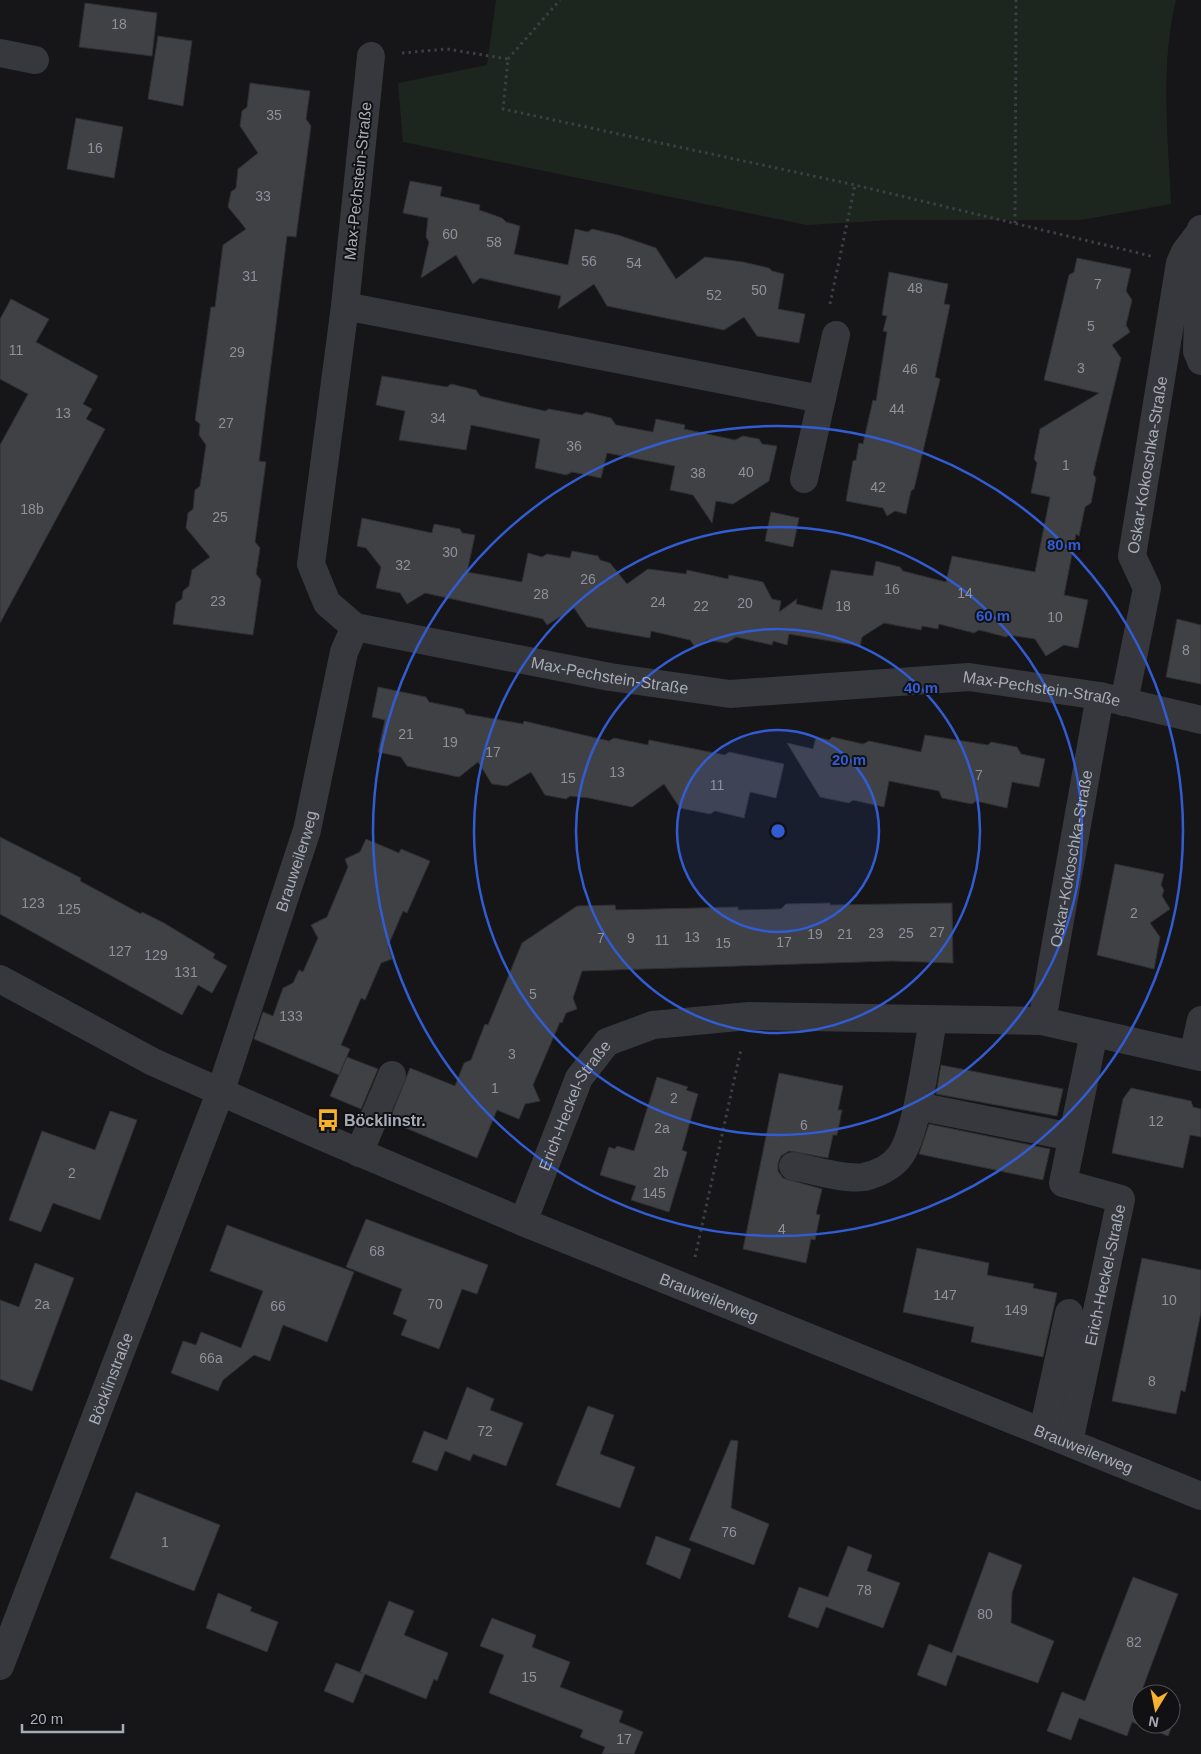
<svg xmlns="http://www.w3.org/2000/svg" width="1201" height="1754" viewBox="0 0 1201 1754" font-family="Arial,sans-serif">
  <rect width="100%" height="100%" fill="#161618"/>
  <path fill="#1d261e" d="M496 0H1176C1160 66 1168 137 1171 204L1081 220H891L807 225 403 142 398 83 487 65Z"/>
  <g fill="#404145" stroke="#303034">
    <path d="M85 3 157 13 152 56 79 47Z"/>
    <path d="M158 36 192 41 183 106 148 99Z"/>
    <path d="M250 83 310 91 306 119 311 126 296 237 287 236 259 461 266 462 255 542 260 548 256 574 261 580 253 635 173 624 176 603 182 599 183 591 189 586 192 570 210 557 186 528 188 513 193 509 195 490 200 486 206 445 199 435 200 424 195 420 211 307H215L223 245 246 229 228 207 231 192 236 188 238 169 258 153 240 126 242 111 247 107Z"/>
    <path d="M76 118 123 127 114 178 67 169Z"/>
    <path d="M410 181 442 187 440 196 480 205 479 210 502 218 506 222 520 226 514 254 568 265 575 229 588 232 592 229 618 235 656 248 676 279 705 257 743 262 769 268 772 271 784 274 778 309 805 314 799 343 757 336 744 317 724 330 607 306 594 284 558 309 561 296 480 278 473 284 456 255 421 278 429 242 426 237 428 218 403 213Z"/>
    <path d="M1077 258 1131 269 1126 291 1132 300 1126 325 1130 332 1112 345 1121 358 1093 474 1096 478 1091 503 1085 507 1079 536 1076 534 1064 595 1088 600 1078 648 1064 645 1046 656 1035 639 1009 635 1006 637 979 630 974 633 939 624 938 629 922 626 921 630 884 623 862 637 860 646 789 634 787 645 773 641 772 645 736 637 727 643 707 640 695 647 690 640 651 631 650 638 587 627 574 608 547 625 543 619 425 593 407 604 400 593 376 588 381 567 366 548 357 546 362 518 432 533 434 524 460 529 462 533 475 535 467 572 522 582 528 553 542 557 547 554 570 558 572 551 598 556 600 560 610 563 627 584 648 569 686 574 687 570 728 579 729 575 763 582 772 599 781 601 779 612 797 599 796 604 822 610 831 570 873 576 876 561 900 567 903 571 946 582 952 556 1035 572 1050 497 1031 493 1037 463 1034 459 1040 429 1099 393 1044 380 1069 275 1074 272Z"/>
    <path d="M889 272 948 284 944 304 950 305 935 377 940 379 914 489 911 491 906 514 895 511 887 516 883 508 846 501 853 461 856 460 859 443 863 444 873 400 876 401 887 332 883 331 887 316 882 315Z"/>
    <path d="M11 299 49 319 36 342 98 376 83 404 92 409 86 419 105 429 0 623V445L28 394 0 379V319Z"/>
    <path d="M382 376 447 387 451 384 476 390 480 396 505 402 545 411 549 409 582 415 586 412 611 418 616 425 653 432 656 419 685 425 684 429 735 440 743 436 759 439 762 444 777 446 769 481 733 504 716 501 712 523 693 495 670 490 675 466 607 453 601 478 572 472 566 475 535 468 540 439 471 425 466 450 399 440 405 411 376 405Z"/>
    <path d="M771 512 799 518 793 547 765 541Z"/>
    <path d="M1177 619 1201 625V684L1166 677Z"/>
    <path d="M378 687 426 697 429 702 463 709 466 714 523 724 524 721 609 741 614 738 648 745 649 740 725 755 729 752 784 764 776 798 750 792 744 818 715 811 710 814 680 808 664 784 632 807 589 798 570 796 566 799 545 795 531 772 507 786 492 784 478 762 459 777 407 766 401 757 378 752 385 720 372 717Z"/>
    <path d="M925 735 988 745 991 742 1017 747 1021 754 1045 759 1039 787 1012 782 1007 808 976 801 972 804 942 798 939 791 889 781 884 807 853 800 849 803 820 797 787 743 813 749 816 737 829 740 832 737 863 744 869 741 921 752Z"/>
    <path d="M0 837 81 878 80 881 141 914 142 912 164 923 215 954 213 958 227 966 212 993 198 985 182 1015 0 914Z"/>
    <path d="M366 839 399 853 401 849 430 861 407 913 403 911 388 946 392 959 381 963 365 1000 361 998 341 1045 350 1049 339 1075 254 1039 263 1012 273 1016 283 988 293 983 299 970 303 972 318 938 311 925 327 917 348 867 345 859 360 852Z"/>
    <path d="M1115 864 1164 874 1161 885 1164 890 1162 896 1170 909 1150 923 1160 937 1154 969 1097 955Z"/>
    <path d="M830 903V905L952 903 953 963 892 961 582 971 573 998 577 1009 566 1013 562 1023 560 1022 533 1085 540 1101 525 1104 519 1119 497 1110 477 1158 389 1121 410 1068 455 1086 464 1063 471 1060 485 1024 488 1025 522 943 577 906 615 905 616 910 738 907V910L781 909 786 904Z"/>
    <path d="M347 1057 378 1069 361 1109 330 1096Z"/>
    <path d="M941 1065 1063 1089 1057 1116 936 1094Z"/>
    <path d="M779 1073 843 1086 838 1110H842L837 1135H833L828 1158 789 1151 781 1156 778 1163V1171L783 1178 822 1189 816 1214 820 1215 815 1240 811 1239 806 1263 743 1249Z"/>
    <path d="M657 1077 688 1087 686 1090 698 1094 682 1150 687 1152 669 1212 631 1200 636 1186 600 1175 609 1147 615 1149 617 1146 634 1151Z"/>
    <path d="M1131 1088 1191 1101 1193 1107 1201 1109V1137L1190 1135 1183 1168 1112 1153 1123 1099Z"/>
    <path d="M110 1111 137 1120 100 1220 53 1203 41 1232 9 1220 42 1131 95 1150Z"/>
    <path d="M929 1124 1050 1149 1043 1180 919 1154Z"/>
    <path d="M366 1219 488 1265 477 1294 462 1289 439 1349 401 1335 407 1320 393 1314 402 1289 346 1267Z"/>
    <path d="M227 1225 354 1272 327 1342 283 1325 270 1361 254 1355 223 1380 218 1391 171 1373 183 1341 196 1345 201 1332 241 1348 263 1291 210 1271Z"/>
    <path d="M917 1248 989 1263 987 1275 1034 1284 1033 1288 1057 1293 1043 1357 971 1342 974 1327 903 1312Z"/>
    <path d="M1142 1258 1201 1270V1312L1185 1392 1181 1390 1176 1414 1112 1401Z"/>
    <path d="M35 1263 74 1278 32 1391 0 1379V1300L19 1307Z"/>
    <path d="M467 1387 494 1399 490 1410 523 1423 506 1466 473 1454 470 1461 445 1451 437 1471 412 1462 424 1431 447 1440Z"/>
    <path d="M588 1406 614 1415 600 1454 635 1467 620 1508 556 1485Z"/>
    <path d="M731 1440 738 1441 731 1508 769 1524 754 1565 689 1540Z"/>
    <path d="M136 1492 220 1525 194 1591 110 1558Z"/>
    <path d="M656 1536 691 1549 680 1579 646 1564Z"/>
    <path d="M848 1546 872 1555 867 1571 900 1583 883 1628 826 1607 818 1628 788 1617 799 1587 828 1597Z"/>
    <path d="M989 1552 1022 1565 1012 1593 1011 1623 1054 1641 1038 1683 957 1655 946 1686 917 1675 929 1644 952 1653Z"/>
    <path d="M1133 1577 1178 1594 1142 1690 1153 1694H1141V1724H1171V1701L1181 1705 1168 1736 1132 1722 1127 1736 1079 1718 1071 1740 1047 1731 1062 1692 1085 1701Z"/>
    <path d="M218 1593 252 1607 250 1611 278 1622 267 1652 206 1628Z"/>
    <path d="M389 1601 414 1611 404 1635 448 1653 437 1681 434 1679 426 1699 365 1674 353 1703 324 1691 336 1663 362 1673 360 1672Z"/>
    <path d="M492 1618 536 1635 532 1647 570 1662 560 1687 623 1711 619 1722 643 1732 634 1754H602L605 1747 580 1737 583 1730 489 1693 504 1655 480 1646Z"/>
  </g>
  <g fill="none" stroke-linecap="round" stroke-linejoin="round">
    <g stroke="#3c3f44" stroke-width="3" stroke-dasharray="2.5 4" stroke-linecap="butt">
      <path d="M402 53 447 49 508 59 503 109 855 185 1151 256"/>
      <path d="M508 59 560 0"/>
      <path d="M1015 223 1016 0"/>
      <path d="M830 304 855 185"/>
      <path d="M695 1257 741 1049"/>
    </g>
    <g stroke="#36383d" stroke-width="28">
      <path d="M0 53 35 60"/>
      <path id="s1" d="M371 56 345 306 311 564 327 603 355 627 610 677 730 694 969 677 1100 696 1201 720"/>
      <path d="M1201 229 1197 351 1201 361"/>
      <path d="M345 306 821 399"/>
      <path d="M804 479 836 335"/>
      <path id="s2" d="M1124 702 1147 588 1132 556 1180 263 1185 252 1201 231"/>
      <path id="s3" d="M0 979 153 1062 323 1137 523 1222 1201 1496"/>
      <path id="s4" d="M1042 1021 1100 696"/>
      <path d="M1193 1055 1201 1020"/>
      <path d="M932 1109 1072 1137"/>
      <path d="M359 1153 392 1075"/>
      <path d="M793 1166C812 1170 846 1180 864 1177 877 1174 892 1167 900 1156 917 1133 927 1052 933 1020"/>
      <path id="s5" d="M523 1222 579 1078 607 1042 653 1025 749 1016 1042 1021 1201 1057"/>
      <path d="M1043 1431 1069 1313"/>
      <path id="s6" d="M1069 1442 1121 1199 1063 1183 1094 1033"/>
      <path id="s7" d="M0 1666 220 1093 307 830 344 652 355 627"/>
    </g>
  </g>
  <circle cx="778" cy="831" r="101" fill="#325cd3" fill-opacity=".12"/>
  <g fill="none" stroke="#325cd3" stroke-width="2.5">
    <circle cx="778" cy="831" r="101"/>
    <circle cx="778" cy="831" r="202"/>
    <circle cx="778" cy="831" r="304"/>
    <circle cx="778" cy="831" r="405"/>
  </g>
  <defs>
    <symbol id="bus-bare" viewBox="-9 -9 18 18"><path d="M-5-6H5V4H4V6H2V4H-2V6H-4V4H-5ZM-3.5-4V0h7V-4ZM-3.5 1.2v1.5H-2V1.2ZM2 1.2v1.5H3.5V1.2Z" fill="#f7b12f" stroke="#111113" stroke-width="2.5" paint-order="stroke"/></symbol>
  </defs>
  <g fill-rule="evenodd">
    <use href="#bus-bare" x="312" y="1104" width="32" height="32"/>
  </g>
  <g text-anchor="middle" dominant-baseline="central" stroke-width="4" stroke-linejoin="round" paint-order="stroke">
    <g font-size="14" fill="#8d919b">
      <text x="119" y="24">18</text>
      <text x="274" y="115">35</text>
      <text x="95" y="148">16</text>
      <text x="263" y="196">33</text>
      <text x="450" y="234">60</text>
      <text x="494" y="242">58</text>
      <text x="589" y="261">56</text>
      <text x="634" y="263">54</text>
      <text x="250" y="276">31</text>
      <text x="1098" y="284">7</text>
      <text x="915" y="288">48</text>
      <text x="759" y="290">50</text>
      <text x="714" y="295">52</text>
      <text x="1091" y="326">5</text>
      <text x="16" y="350">11</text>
      <text x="237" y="352">29</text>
      <text x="1081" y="368">3</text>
      <text x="910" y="369">46</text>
      <text x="897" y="409">44</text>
      <text x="63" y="413">13</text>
      <text x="438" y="418">34</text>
      <text x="226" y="423">27</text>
      <text x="574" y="446">36</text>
      <text x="1066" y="465">1</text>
      <text x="746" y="472">40</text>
      <text x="698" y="473">38</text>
      <text x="878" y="487">42</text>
      <text x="32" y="509">18b</text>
      <text x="220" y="517">25</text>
      <text x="450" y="552">30</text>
      <text x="403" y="565">32</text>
      <text x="588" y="579">26</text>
      <text x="892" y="589">16</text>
      <text x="965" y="593">14</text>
      <text x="541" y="594">28</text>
      <text x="218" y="601">23</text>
      <text x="658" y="602">24</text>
      <text x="745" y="603">20</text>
      <text x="701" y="606">22</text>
      <text x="843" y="606">18</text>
      <text x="1055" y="617">10</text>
      <text x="1186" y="650">8</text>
      <text x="406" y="734">21</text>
      <text x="450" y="742">19</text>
      <text x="493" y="752">17</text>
      <text x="617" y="772">13</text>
      <text x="979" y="775">7</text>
      <text x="568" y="778">15</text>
      <text x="717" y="785">11</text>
      <text x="33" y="903">123</text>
      <text x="69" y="909">125</text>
      <text x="1134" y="913">2</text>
      <text x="937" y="932">27</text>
      <text x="876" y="933">23</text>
      <text x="906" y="933">25</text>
      <text x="815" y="934">19</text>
      <text x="845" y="934">21</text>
      <text x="692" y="937">13</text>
      <text x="601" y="938">7</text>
      <text x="631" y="938">9</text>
      <text x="662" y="940">11</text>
      <text x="784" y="942">17</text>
      <text x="723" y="943">15</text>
      <text x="120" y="951">127</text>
      <text x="156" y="955">129</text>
      <text x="186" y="972">131</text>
      <text x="533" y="994">5</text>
      <text x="291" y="1016">133</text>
      <text x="512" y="1054">3</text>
      <text x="495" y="1088">1</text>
      <text x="674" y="1098">2</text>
      <text x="1156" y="1121">12</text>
      <text x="804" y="1125">6</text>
      <text x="662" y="1128">2a</text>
      <text x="661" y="1172">2b</text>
      <text x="72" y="1173">2</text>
      <text x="654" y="1193">145</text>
      <text x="782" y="1229">4</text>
      <text x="377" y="1251">68</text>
      <text x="945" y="1295">147</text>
      <text x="1169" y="1300">10</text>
      <text x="42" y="1304">2a</text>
      <text x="435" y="1304">70</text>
      <text x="278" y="1306">66</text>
      <text x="1016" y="1310">149</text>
      <text x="211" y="1358">66a</text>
      <text x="1152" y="1381">8</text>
      <text x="485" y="1431">72</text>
      <text x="729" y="1532">76</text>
      <text x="165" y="1542">1</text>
      <text x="864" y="1590">78</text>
      <text x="985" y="1614">80</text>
      <text x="1134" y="1642">82</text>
      <text x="529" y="1677">15</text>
      <text x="624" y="1739">17</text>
    </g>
    <g font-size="16" fill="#a7acb8" stroke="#111113">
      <text transform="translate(358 181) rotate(-84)">Max-Pechstein-Straße</text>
      <text stroke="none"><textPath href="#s2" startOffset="244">Oskar-Kokoschka-Straße</textPath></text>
      <text stroke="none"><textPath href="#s1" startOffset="850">Max-Pechstein-Straße</textPath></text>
      <text stroke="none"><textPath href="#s1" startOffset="1285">Max-Pechstein-Straße</textPath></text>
      <text stroke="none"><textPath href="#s4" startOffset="165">Oskar-Kokoschka-Straße</textPath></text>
      <text stroke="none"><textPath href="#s7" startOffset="858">Brauweilerweg</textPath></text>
      <text stroke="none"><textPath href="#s5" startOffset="128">Erich-Heckel-Straße</textPath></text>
      <text stroke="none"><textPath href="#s6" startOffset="171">Erich-Heckel-Straße</textPath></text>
      <text stroke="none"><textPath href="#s3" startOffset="778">Brauweilerweg</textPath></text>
      <text stroke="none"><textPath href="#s7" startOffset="308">Böcklinstraße</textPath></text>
      <text stroke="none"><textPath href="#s3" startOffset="1182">Brauweilerweg</textPath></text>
    </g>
    <g font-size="16" font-weight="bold" fill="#a7acb8" stroke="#111113" text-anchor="start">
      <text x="344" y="1120">Böcklinstr.</text>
    </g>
  </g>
  <circle cx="778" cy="831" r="8" fill="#325cd3" stroke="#111113" stroke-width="2.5"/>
  <g font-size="15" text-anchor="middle" font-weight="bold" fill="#325cd3" stroke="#111113" stroke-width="4" stroke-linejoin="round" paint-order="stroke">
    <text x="1064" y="550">80 m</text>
    <text x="993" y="621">60 m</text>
    <text x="921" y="693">40 m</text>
    <text x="849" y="765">20 m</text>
  </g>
  <g transform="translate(1156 1709) rotate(190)"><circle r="24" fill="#111113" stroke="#4d4f55"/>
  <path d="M0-4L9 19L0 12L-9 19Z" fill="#f7b12f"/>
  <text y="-8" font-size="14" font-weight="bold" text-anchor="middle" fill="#a7acb8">N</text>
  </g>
  <path d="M22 1724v8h101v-8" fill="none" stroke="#a7acb8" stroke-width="2.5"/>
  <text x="30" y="1724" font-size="15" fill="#a7acb8" stroke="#111113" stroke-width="4" paint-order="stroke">20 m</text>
</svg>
